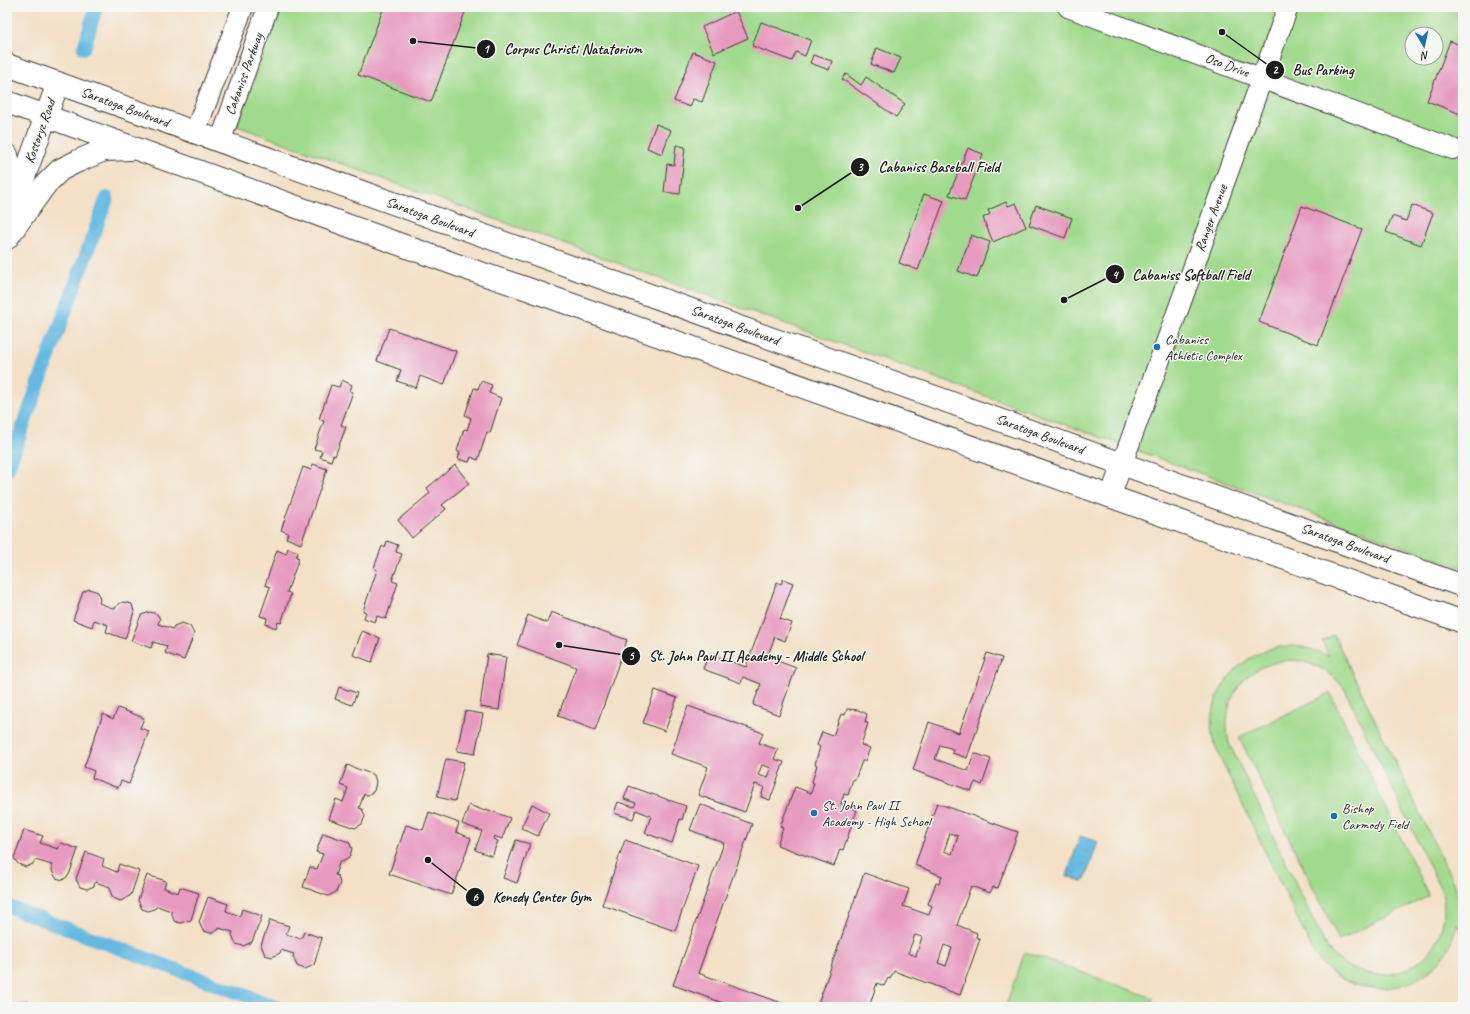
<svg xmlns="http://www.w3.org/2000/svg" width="1470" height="1014" viewBox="0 0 1470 1014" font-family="Caveat,sans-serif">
  <defs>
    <pattern id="water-ripples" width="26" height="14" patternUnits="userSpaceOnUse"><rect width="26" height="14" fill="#65b9e1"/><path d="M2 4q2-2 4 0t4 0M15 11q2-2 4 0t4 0" fill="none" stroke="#579ec0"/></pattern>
  </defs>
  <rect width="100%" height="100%" fill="#f6f6f2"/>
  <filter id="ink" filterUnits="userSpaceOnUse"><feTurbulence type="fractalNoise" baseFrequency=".025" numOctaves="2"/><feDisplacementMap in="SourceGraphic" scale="8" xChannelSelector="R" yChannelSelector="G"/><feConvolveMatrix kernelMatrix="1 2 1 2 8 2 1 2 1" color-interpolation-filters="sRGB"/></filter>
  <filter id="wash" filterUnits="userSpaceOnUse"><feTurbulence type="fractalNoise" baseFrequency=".012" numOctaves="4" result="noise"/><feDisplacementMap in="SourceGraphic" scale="16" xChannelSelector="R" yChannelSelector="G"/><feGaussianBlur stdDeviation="0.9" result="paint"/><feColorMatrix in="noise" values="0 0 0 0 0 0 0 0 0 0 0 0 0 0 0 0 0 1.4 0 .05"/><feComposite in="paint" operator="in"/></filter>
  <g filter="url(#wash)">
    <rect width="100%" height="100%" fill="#f3e0c6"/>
    <g fill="#a0da8c" stroke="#5e7b54" fill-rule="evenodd">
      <path d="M280 7H1463V568L237 126ZM1412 34H1436V58H1412Z"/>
      <path d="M1334 635 1463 903V935L1457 923C1454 936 1450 947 1443 957 1417 992 1366 998 1332 973 1325 968 1320 961 1315 955L1220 758C1217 751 1214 743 1213 735 1206 688 1245 647 1291 646 1305 646 1317 651 1329 656L1322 641ZM1292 660C1314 662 1330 671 1344 688L1442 892C1458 965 1373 1005 1326 947L1229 743C1219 698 1246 662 1292 660Z"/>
      <path d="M1330 693 1429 896 1339 940 1239 737Z"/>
      <path d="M1025 952 1153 998 1150 1007H1005Z"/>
    </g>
    <path fill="url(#water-ripples)" stroke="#406a7e" d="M1080 836 1098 842 1084 882 1067 876Z"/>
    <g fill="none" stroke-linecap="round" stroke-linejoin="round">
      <g stroke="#65b9e1" stroke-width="14">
        <path d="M84 48 96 7"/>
        <path d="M7 470 107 198"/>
        <path d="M7 906 276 1007"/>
      </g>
    </g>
    <g id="blocks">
      <g fill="#e79abf" fill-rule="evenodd">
        <path d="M384 7H467L431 102 358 75Z"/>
        <path d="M736 11 748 38 714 53 702 27Z"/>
        <path d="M761 22 811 40 805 56 796 52 792 61 752 46Z"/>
        <path d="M1450 41 1463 46V115L1427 101Z"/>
        <path d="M877 48 901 58 894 73 871 64Z"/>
        <path d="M693 52 717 61 702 102 693 99 690 107 674 101Z"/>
        <path d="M813 55 832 61 829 70 810 63Z"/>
        <path d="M846 74 861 85 866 77 905 104 896 117 842 79Z"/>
        <path d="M656 124 671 130 662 154 647 148Z"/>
        <path d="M676 145 685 147 680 194 664 192 667 164 674 165Z"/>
        <path d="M968 148 983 154 965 200 949 195Z"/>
        <path d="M924 194 944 201 918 270 899 263Z"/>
        <path d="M1006 202 1008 206 1016 203 1026 227 993 242 983 218 990 214 988 210Z"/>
        <path d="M1036 205 1072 218 1065 238 1029 225Z"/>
        <path d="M1412 205 1433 213 1421 245 1386 232 1392 216 1406 221Z"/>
        <path d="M1302 206 1362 229 1318 345 1259 322Z"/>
        <path d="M971 235 990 242 977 278 958 271Z"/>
        <path d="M389 328 456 351 444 385 420 376 416 388 397 381 401 370 377 361Z"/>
        <path d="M342 380 352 385 350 391 353 392 341 425 346 427 335 456 333 455 331 461 320 457 322 451 314 449 324 421 319 419 331 385 339 387Z"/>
        <path d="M481 381 492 385 489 393 501 398 490 433 487 432 478 460 471 457 469 462 458 459 460 453 457 451 464 429 467 430 471 418 465 415 474 388 478 389Z"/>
        <path d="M313 464 327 469 301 544 286 538 288 533 281 530 303 467 311 470Z"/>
        <path d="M455 465 469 483 442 505 446 509 412 538 398 520 430 493 427 488Z"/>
        <path d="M387 541 398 545 396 552 402 554 392 581 398 583 386 619 377 616 375 622 364 618 366 612 363 611 377 570 374 568 382 546 385 548Z"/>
        <path d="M288 548 298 552 296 557 299 558 287 592 291 594 281 623 278 622 276 628 266 624 267 618 260 616 270 587 265 585 277 550 286 554Z"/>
        <path d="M783 579 793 583 780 619 792 623 785 641 775 637 767 657 796 668 779 715 753 705 761 684 743 677 741 683 703 669 709 654 746 667 777 582 781 584Z"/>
        <path d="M89 589 98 592 100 600 99 603 115 609 117 605 123 602 132 604 134 612 125 639 106 632 108 625 94 620 92 627 73 620 83 592Z"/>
        <path d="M150 612 157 614 160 619 158 624 173 629 174 626 182 623 190 626 194 634 184 660 165 653 167 646 153 642 151 648 131 641 141 615Z"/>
        <path d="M551 612 627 640 595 730 558 716 576 667 517 645 528 615 547 623Z"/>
        <path d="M362 631 380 638 372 662 353 655Z"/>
        <path d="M987 653 1002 658 967 758 952 753 953 749 940 745 935 759 968 771 974 753 991 759 982 785 975 782 971 791 913 770 929 722 959 733Z"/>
        <path d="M487 654 506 657 499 710 480 707Z"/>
        <path d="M339 687 357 693 352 705 335 699Z"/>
        <path d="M655 690 677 698 665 731 643 723Z"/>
        <path d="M688 706 763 733 759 743 778 750 774 759 784 762 770 800 761 797 764 787 755 784 745 812 698 795 708 767 671 754ZM762 765 771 768 768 778 758 775Z"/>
        <path d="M118 708 144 718 140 728 149 731 129 784 121 781 118 788 92 778 94 771 84 767 103 714 113 719Z"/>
        <path d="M847 709 858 710 867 714 865 722 868 723 861 745 870 748 865 761H862L855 780 853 779 848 795 844 794 841 804 857 810 843 850 840 849 834 866 777 845 783 828 780 827 795 787 811 793 814 783 812 782 817 765 815 764 820 747 817 745 822 732 833 736 841 714 845 715Z"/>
        <path d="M465 711 483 714 475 754 457 751Z"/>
        <path d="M446 759 464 762 455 801 437 797Z"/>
        <path d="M347 765 374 775 376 782 374 791 368 795 364 794 359 808 362 809 365 816 362 824 355 828 329 819 336 799 343 802 348 788 340 785Z"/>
        <path d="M629 786 686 806 682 820 680 819 672 843 645 833 651 816 636 810 633 819 614 813 618 802 634 807 636 803 624 799Z"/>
        <path d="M937 803 1018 832 998 888 993 887 990 893 971 886 957 925 977 933 976 937 980 939 960 995 894 971 890 979 888 978 884 986 877 983 869 1007H817L864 873 909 889 903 906 929 915 932 906 928 904 936 883 939 884 942 876 915 865ZM950 833 958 836 952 854 944 851ZM915 935 922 937 916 956 908 953ZM944 945 952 948 946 966 938 963Z"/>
        <path d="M532 804 549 813 538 836 521 828Z"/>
        <path d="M700 804 752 824 698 973 793 1007H734L673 985 724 843 690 830Z"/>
        <path d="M469 805 485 811 486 809 510 818 502 839 494 836 493 839 498 841 492 856 475 850 482 831 462 824Z"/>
        <path d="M429 812 459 823 456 832 471 838 451 895 389 874 406 825 423 830Z"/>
        <path d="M24 830 43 836 40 843 58 849 61 843 78 849 69 875 63 880 56 878 52 871V865L35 860 33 864 26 867 18 864 14 858Z"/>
        <path d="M323 833 349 842 352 849 349 858 342 862 340 861 335 875 338 876 340 883 336 892 328 896 303 887 310 867 317 869 323 854 316 852Z"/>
        <path d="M516 840 530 844 517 883 503 878Z"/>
        <path d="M625 840 698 866 675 931 602 905Z"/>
        <path d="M86 852 104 859 102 866 117 872 119 864 139 871 131 895 121 901 113 898 110 891V887L95 882 94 886 87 889 80 887 76 879Z"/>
        <path d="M147 875 166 881 164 888 178 893 180 887 199 893 191 920 180 923 174 921 171 911 157 906 156 908 148 911 142 909 138 900Z"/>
        <path d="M208 897 228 904 226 911 240 916 242 909 262 916 252 942 243 946 236 944 232 935 233 932 219 928 218 930 211 933 203 931 199 922Z"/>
        <path d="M270 920 289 926 286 934 301 939 304 932 322 938 314 965 305 969 297 966 293 956 294 954 281 950 280 953 272 957 265 955 261 945Z"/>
        <path d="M28 1002 29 1007H7V1006Z"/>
      </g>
    </g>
  </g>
  <g filter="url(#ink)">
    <use href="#blocks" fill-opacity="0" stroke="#3c3936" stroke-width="1"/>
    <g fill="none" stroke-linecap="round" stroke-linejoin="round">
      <defs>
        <g id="tertiary">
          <path d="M1068 7 1453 149"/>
          <path d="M195 132 243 7"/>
          <path d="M220 142 268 7"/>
          <path d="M1110 497 1288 7"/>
        </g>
        <g id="secondary">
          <path d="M7 65 1463 586"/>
          <path d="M7 102 468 269 525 288 1463 622"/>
          <path d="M7 155 16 197"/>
          <path d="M7 224 58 83"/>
          <path d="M7 238 45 185 60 170 78 161 104 150 130 149"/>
        </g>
      </defs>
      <use href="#tertiary" stroke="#3c3936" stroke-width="22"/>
      <use href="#secondary" stroke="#3c3936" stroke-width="24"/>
      <use href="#tertiary" stroke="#fff" stroke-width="20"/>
      <use href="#secondary" stroke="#fff" stroke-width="22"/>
    </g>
  </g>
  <g fill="#1f6fb2" stroke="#f6f6f2" stroke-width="1.5">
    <circle cx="1157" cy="347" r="4"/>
    <circle cx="814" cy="813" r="4"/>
    <circle cx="1334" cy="816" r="4"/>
  </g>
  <g text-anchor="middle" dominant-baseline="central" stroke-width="3" stroke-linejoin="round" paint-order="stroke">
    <g font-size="14" fill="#1c1c1c" stroke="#f6f6f2">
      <text transform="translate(1227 65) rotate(20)">Oso Drive</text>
      <text transform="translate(244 74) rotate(-70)">Cabaniss Parkway</text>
      <text transform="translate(125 107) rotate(20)">Saratoga Boulevard</text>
      <text transform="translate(40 131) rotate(-70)">Kostoryz Road</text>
      <text transform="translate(430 217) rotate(20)">Saratoga Boulevard</text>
      <text transform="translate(1211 218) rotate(-70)">Ranger Avenue</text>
      <text transform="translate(735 325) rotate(20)">Saratoga Boulevard</text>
      <text transform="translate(1040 434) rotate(20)">Saratoga Boulevard</text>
      <text transform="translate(1345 543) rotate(20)">Saratoga Boulevard</text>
    </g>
    <g font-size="14" fill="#1c1c1c" stroke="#f6f6f2" text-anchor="start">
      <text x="1165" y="339">Cabaniss<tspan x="1165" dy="16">Athletic Complex</tspan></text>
      <text x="822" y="805">St. John Paul II<tspan x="822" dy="16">Academy - High School</tspan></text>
      <text x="1342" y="808">Bishop<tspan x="1342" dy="16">Carmody Field</tspan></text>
    </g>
  </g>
  <path fill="none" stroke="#1c1c1c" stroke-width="1.5" d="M413 41L486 49M1222 32L1275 70M798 208L860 167M1064 300L1115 274M559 645L631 656M428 860L475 897"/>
  <g fill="#1c1c1c" stroke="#f6f6f2" stroke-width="1.5">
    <circle cx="413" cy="41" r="4"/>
    <circle cx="1222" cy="32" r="4"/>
    <circle cx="798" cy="208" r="4"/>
    <circle cx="1064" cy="300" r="4"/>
    <circle cx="559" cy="645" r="4"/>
    <circle cx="428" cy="860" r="4"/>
    <circle cx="486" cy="49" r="10"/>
    <circle cx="1275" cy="70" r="10"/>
    <circle cx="860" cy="167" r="10"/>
    <circle cx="1115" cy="274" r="10"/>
    <circle cx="631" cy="656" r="10"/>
    <circle cx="475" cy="897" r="10"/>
  </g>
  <g font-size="12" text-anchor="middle" font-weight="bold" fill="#fff">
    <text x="486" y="53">1</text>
    <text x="1275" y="74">2</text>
    <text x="860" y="171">3</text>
    <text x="1115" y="279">4</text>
    <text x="631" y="660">5</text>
    <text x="475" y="901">6</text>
  </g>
  <g font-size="15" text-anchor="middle" font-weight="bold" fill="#1c1c1c" stroke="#f6f6f2" stroke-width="3" stroke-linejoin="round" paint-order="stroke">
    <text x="573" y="54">Corpus Christi Natatorium</text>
    <text x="1323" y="75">Bus Parking</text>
    <text x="939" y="172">Cabaniss Baseball Field</text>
    <text x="1191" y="280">Cabaniss Softball Field</text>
    <text x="756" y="661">St. John Paul II Academy - Middle School</text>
    <text x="542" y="902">Kenedy Center Gym</text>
  </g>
  <rect width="1470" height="1014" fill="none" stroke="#f6f6f2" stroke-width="24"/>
  <g transform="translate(1424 46) rotate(171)"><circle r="19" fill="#f6f6f2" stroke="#9f9f9c"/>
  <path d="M0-3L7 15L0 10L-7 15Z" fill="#1f6fb2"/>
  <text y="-6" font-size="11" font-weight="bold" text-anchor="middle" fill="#1c1c1c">N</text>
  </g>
</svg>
